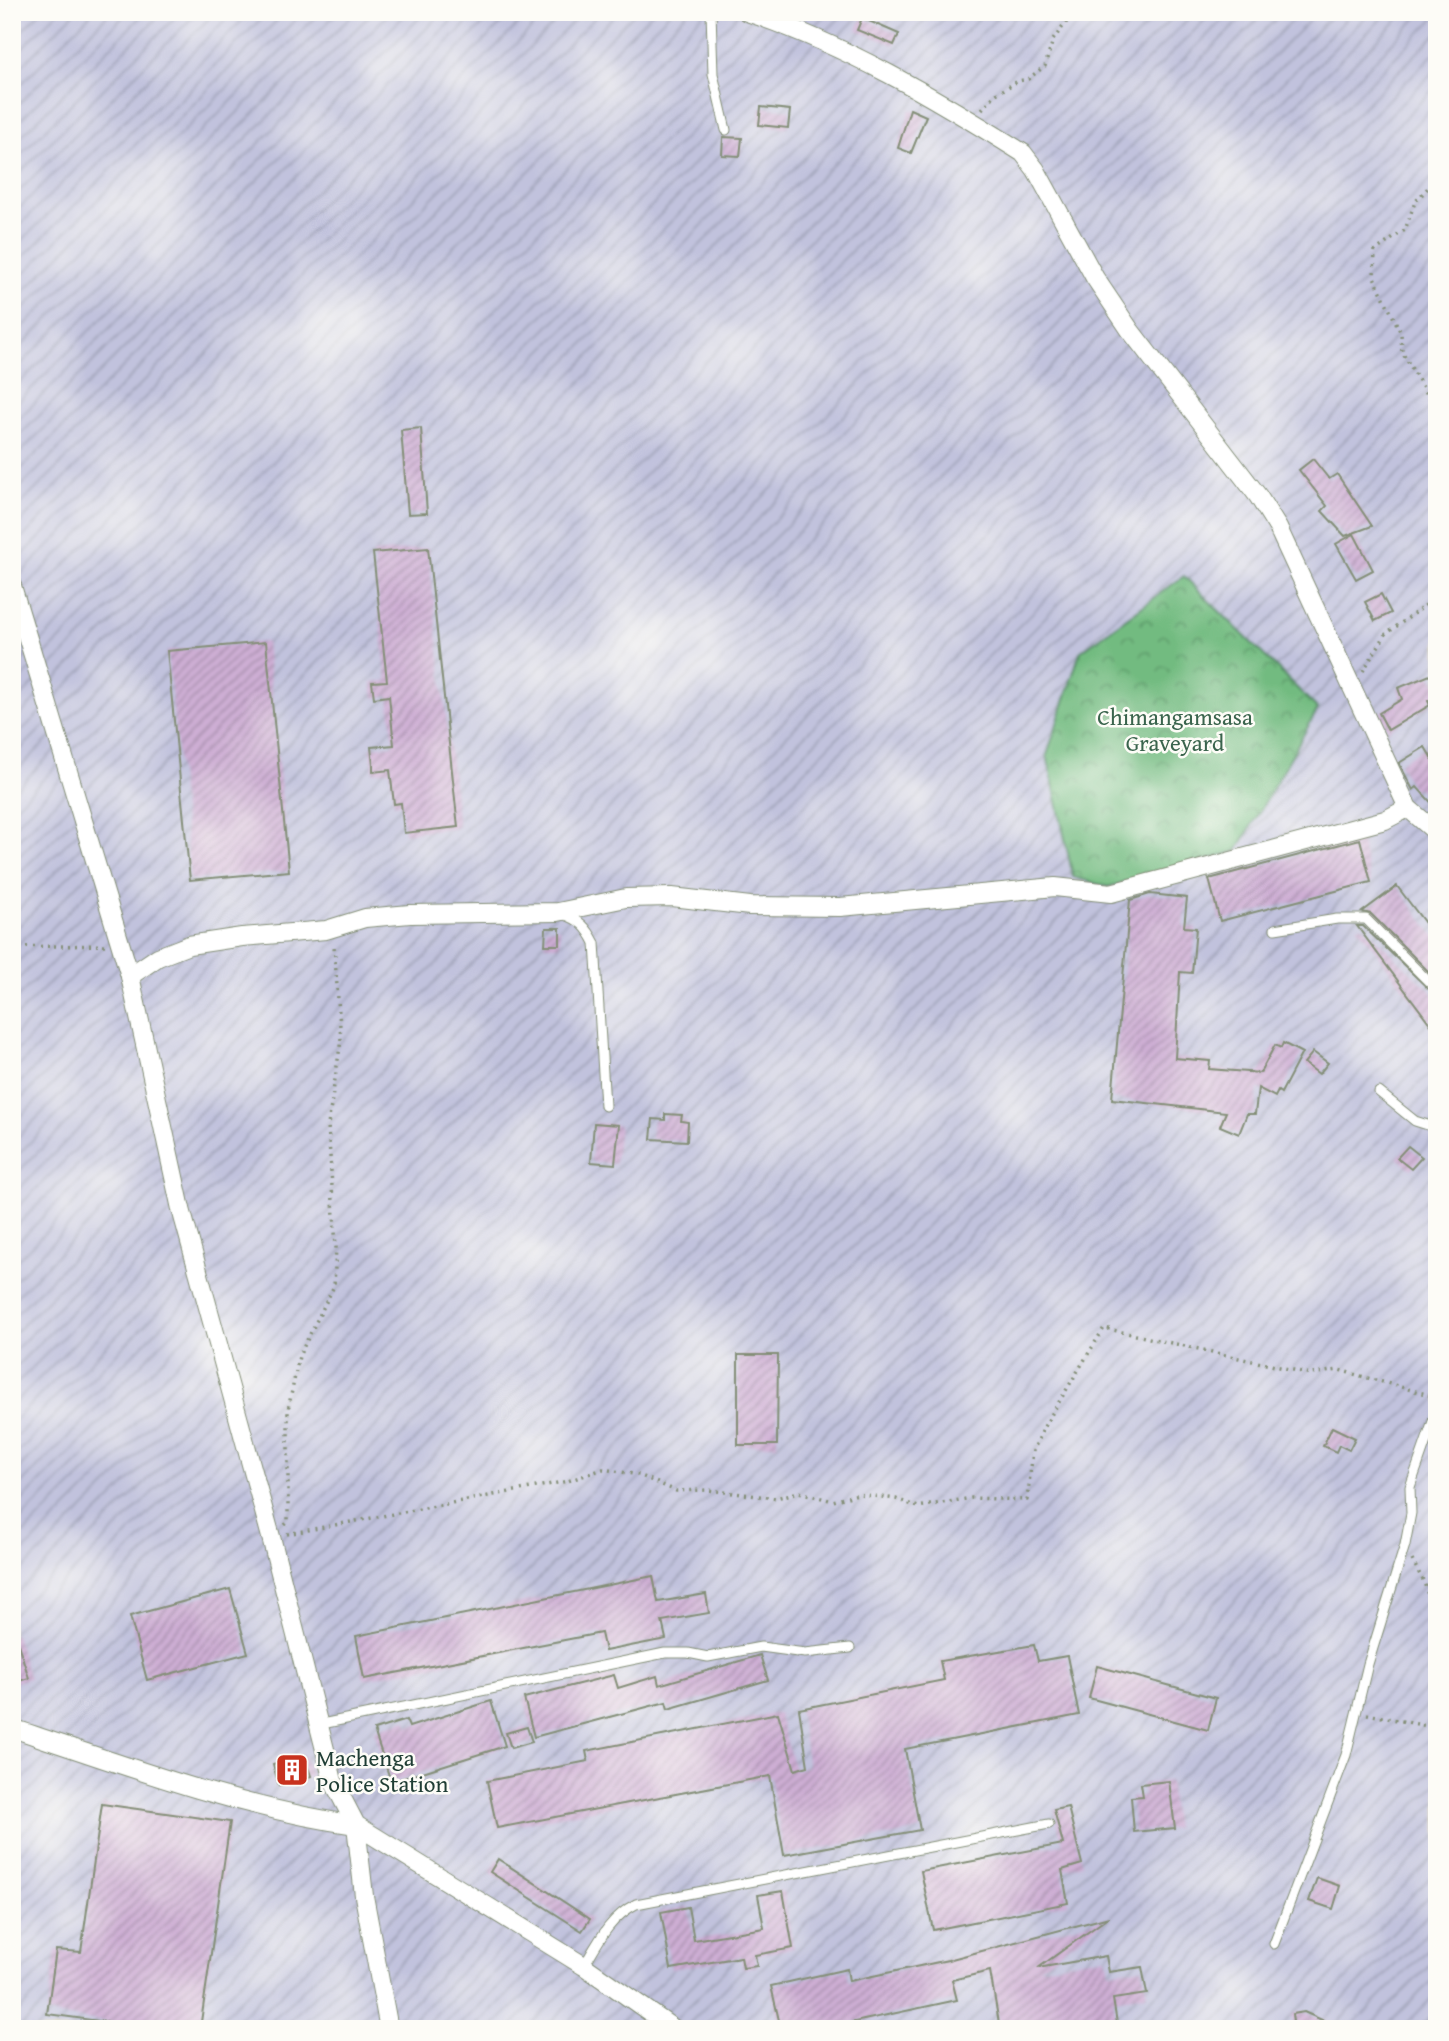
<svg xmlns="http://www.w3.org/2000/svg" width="1449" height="2041" viewBox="0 0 1449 2041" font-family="'Gentium Book Plus',serif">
  <defs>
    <pattern id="industrial-furrows" width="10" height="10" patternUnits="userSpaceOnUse" patternTransform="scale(1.75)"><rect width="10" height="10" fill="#c1c2dd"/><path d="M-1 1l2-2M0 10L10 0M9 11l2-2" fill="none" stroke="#9c9fb4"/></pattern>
    <pattern id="forest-crowns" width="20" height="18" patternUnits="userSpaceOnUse" patternTransform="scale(1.75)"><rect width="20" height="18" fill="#72bb80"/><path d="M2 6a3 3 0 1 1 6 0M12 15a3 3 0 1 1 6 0" fill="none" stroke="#5d996a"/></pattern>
    <pattern id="building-hatch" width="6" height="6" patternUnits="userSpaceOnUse" patternTransform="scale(1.75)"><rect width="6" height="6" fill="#ceaed4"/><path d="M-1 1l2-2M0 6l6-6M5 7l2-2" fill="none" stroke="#a78fad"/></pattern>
  </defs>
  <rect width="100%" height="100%" fill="#fdfcf7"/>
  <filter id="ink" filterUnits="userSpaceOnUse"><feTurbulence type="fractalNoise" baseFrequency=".0143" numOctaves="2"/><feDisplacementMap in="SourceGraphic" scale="14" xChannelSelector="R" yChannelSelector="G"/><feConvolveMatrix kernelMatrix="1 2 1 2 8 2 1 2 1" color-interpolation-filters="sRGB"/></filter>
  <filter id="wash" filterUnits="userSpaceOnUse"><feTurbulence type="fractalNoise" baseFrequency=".00686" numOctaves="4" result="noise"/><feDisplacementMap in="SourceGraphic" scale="28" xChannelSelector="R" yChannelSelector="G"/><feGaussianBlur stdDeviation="1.57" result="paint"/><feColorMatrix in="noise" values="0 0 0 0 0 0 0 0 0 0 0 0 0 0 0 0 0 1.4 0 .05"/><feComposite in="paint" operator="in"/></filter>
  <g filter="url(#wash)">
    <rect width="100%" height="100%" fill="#e8e1bc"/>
    <rect fill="url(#industrial-furrows)" x="12" y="12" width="1425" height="2017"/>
    <path fill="url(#forest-crowns)" stroke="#487c5a" stroke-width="2" d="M1184 576 1318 709 1237 851 1108 887 1073 877 1047 755 1080 652Z"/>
    <g id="blocks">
      <g fill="url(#building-hatch)">
        <path d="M862 18 899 34 894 45 857 30Z"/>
        <path d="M761 107 790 110 788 128 759 125Z"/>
        <path d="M910 109 926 116 911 153 898 148Z"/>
        <path d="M723 137 742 138 740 156 722 155Z"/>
        <path d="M421 428 427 513 408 514 401 430Z"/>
        <path d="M1313 459 1329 479 1337 474 1372 526 1345 536 1322 511 1327 506 1299 470Z"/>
        <path d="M1354 534 1373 570 1356 579 1336 544Z"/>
        <path d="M428 548 458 827 404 833 401 803 394 804 390 770 373 772V764L371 747 394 745 389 696 374 698 372 682 387 681 373 553Z"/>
        <path d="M1381 594 1391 613 1375 621 1365 602Z"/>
        <path d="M266 642 289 871 190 880 167 651Z"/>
        <path d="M1430 675 1437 686V696L1428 701 1430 705 1388 730 1379 713 1402 699 1398 688Z"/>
        <path d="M1425 747 1437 767V809L1417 787 1413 790 1399 763Z"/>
        <path d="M1360 839 1371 882 1220 921 1209 879Z"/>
        <path d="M1397 886 1437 939V980L1371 914 1362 912Z"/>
        <path d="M1150 894 1187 898 1184 927 1196 928 1192 973 1180 972 1175 1058 1210 1061 1209 1069 1260 1073 1275 1045 1281 1048 1283 1043 1302 1053 1281 1093 1278 1091 1275 1097 1258 1088 1255 1114H1247L1239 1134 1220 1126 1226 1112 1112 1099 1130 900Z"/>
        <path d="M1357 926H1363L1437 997V1033Z"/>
        <path d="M546 928H560V945H545Z"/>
        <path d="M1313 1052 1328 1063 1319 1074 1304 1063Z"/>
        <path d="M665 1114 682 1115 681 1121 688 1122 687 1141 651 1139 653 1119 665 1120Z"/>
        <path d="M594 1123 619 1125 615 1164 591 1162Z"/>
        <path d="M1408 1146 1422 1157 1411 1169 1397 1158Z"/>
        <path d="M738 1355H778L777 1445H738Z"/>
        <path d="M1332 1427 1355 1438 1349 1450 1339 1445 1336 1452 1323 1446Z"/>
        <path d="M653 1576 658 1602 706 1594 709 1613 662 1621 666 1639 605 1651 601 1633 364 1679 356 1636Z"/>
        <path d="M230 1589 248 1653 147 1680 130 1616Z"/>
        <path d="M12 1635H15L29 1678 12 1683Z"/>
        <path d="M1034 1645 1038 1661 1067 1656 1079 1715 905 1749 920 1830 784 1855 770 1776 497 1828 487 1781 588 1761 586 1751 778 1713 795 1770 808 1766 799 1709 944 1680 940 1661Z"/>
        <path d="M760 1655 768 1680 668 1709 666 1702 534 1737 524 1698 614 1675 618 1688 657 1676 659 1685Z"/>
        <path d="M1097 1666 1216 1698 1208 1730 1089 1698Z"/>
        <path d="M491 1701 505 1746 391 1782 374 1730 406 1720 409 1727Z"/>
        <path d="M527 1727 532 1742 511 1748 506 1733Z"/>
        <path d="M304 1755 311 1776 279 1786 273 1764Z"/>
        <path d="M1169 1781 1175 1828 1134 1832 1131 1797 1143 1796 1141 1784Z"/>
        <path d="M102 1804 230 1822 200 2029H158L47 2014 56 1950 81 1952Z"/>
        <path d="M1068 1807 1082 1864 1062 1870 1068 1903 933 1930 921 1871 1063 1844 1054 1810Z"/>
        <path d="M498 1859 590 1919 582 1931 490 1872Z"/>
        <path d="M1317 1878 1340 1886 1333 1909 1309 1901Z"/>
        <path d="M783 1891 793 1948 755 1955 757 1966 743 1968 741 1957 671 1969 661 1912 688 1907 694 1940 764 1928 758 1895Z"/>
        <path d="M1109 1917 1038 1968 1106 1956 1109 1972 1142 1967 1147 1994 1113 1999 1118 2029H1000L990 1971 952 1980 957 2000 822 2029H781L771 1986 847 1969 849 1981 948 1960Z"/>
        <path d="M1304 2012 1342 2029H1294L1292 2014Z"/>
      </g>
    </g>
  </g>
  <g filter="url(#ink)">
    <use href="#blocks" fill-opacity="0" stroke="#848f78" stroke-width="2"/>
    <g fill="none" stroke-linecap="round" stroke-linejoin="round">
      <defs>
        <g id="lane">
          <path d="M711 12 713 74 726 130"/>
          <path d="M563 914C580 920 587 927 595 943L605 1106"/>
          <path d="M1275 929 1337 919H1366L1437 990"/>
          <path d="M1379 1092 1415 1121 1437 1128"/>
          <path d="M317 1725 665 1653H688L708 1657 761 1647 805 1653 850 1648"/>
          <path d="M1274 1944 1346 1755 1368 1664 1405 1545 1411 1513 1410 1487 1437 1410"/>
          <path d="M584 1966C598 1942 610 1917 636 1904L1049 1824"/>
        </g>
        <g id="street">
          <path d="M747 12C846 45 934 97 1023 153L1036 170 1095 278 1130 330 1258 496 1278 528 1408 808 1437 833"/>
          <path d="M12 586 130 976 181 1209 271 1537 333 1781 356 1825 584 1966 674 2029"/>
          <path d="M130 976 158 957 189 945 242 937 326 930 365 918 410 914 558 912 626 898 672 897 750 906 840 907 1055 887 1111 893 1385 820 1408 808"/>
          <path d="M12 1728C123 1765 241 1809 356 1825L364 1896 389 2029"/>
        </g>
      </defs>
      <use href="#lane" stroke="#848f78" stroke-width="11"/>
      <use href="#street" stroke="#848f78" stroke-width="20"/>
      <g stroke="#848f78" stroke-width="3.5" stroke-dasharray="2 5" stroke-linecap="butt">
        <path d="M982 109 996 94 1018 81 1028 79 1045 66 1053 40 1074 12"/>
        <path d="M1437 178 1415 202 1405 230 1375 251 1374 277 1401 333 1402 352 1437 411"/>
        <path d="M1363 671 1386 634 1437 597"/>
        <path d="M12 947 105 945"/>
        <path d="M285 1525 288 1522V1410L299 1356 334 1286 336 1247 328 1125 341 1040 334 946"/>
        <path d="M287 1534 568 1481 603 1469 639 1475 676 1491 708 1490 776 1498 799 1492 833 1501 858 1494 896 1499 918 1507 972 1498 1027 1500 1033 1451 1045 1425 1104 1328 1311 1374 1339 1370 1437 1397"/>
        <path d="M1412 1560 1424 1582 1437 1624"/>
        <path d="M1367 1714 1437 1728"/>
      </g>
      <use href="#lane" stroke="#fff" stroke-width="9"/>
      <use href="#street" stroke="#fff" stroke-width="18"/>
    </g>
  </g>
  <defs>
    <symbol id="building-square" viewBox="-11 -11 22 22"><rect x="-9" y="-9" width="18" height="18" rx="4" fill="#c8321e" stroke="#fdfcf7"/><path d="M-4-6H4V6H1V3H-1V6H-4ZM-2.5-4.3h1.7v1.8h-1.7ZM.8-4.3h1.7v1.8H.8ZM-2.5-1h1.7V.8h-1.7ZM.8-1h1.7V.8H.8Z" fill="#fff"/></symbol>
  </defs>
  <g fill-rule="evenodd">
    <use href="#building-square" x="273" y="1751" width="38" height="38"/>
  </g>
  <g text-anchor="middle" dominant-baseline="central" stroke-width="5" stroke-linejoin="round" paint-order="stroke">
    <g font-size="23" fill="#3a644d" stroke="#fdfcf7">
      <text x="1175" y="716">Chimangamsasa<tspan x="1175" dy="26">Graveyard</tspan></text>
    </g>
    <g font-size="23" fill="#1f3d34" stroke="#fdfcf7" text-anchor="start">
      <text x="316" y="1757">Machenga<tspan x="316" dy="26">Police Station</tspan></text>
    </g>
  </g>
  <rect width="1449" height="2041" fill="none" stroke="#fdfcf7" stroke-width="42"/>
</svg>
